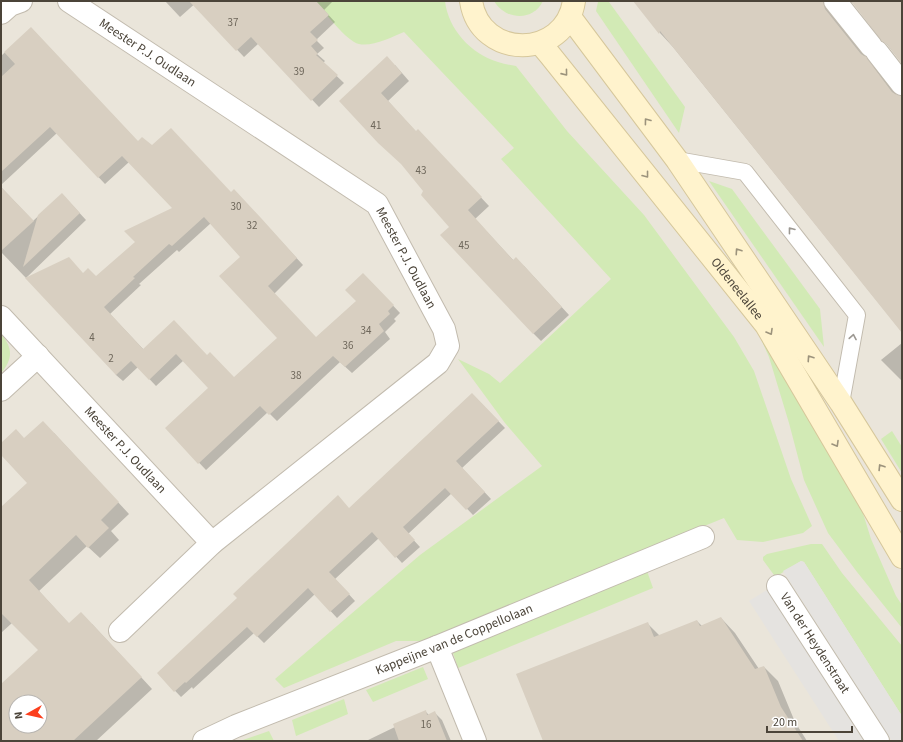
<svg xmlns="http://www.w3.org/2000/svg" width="903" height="742" viewBox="0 0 903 742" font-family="'Source Sans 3',sans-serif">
  <rect width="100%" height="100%" fill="#f6f3ec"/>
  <path fill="#eae5da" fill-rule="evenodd" d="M1 1H902V741H1ZM16 702H40V726H16Z"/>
  <g fill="#d2eab5">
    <path d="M315 1H445C448 29 471 54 498 62 504 64 510 65 516 66L567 131 644 215 734 337 754 371 791 479 812 526 803 533 763 542 737 540 724 518 495 611 433 641H396L284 688 275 679 420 555 542 466 505 423 458 359 489 374 500 383 611 279 501 159 514 148 404 32C392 37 372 47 359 44 346 41 325 12 315 1Z"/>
    <path d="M494 1H543C533 22 505 20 494 1Z"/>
    <path d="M598 2H609L685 107 679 133 596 11Z"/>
    <path d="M709 181 732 189 820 309 824 347Z"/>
    <path d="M757 330 857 494 871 539 896 596 902 605V628L857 572 828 533 804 480 789 423 769 357Z"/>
    <path d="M1 334C13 348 13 359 1 373Z"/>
    <path d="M892 431 902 447V473L881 439Z"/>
    <path d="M811 544H822L842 573 902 646V716L804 562 801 561 777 576 774 575 763 560V557L767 554Z"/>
    <path d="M647 571 653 588 458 668 452 650Z"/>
    <path d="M423 667 428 679 373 702 366 690Z"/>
    <path d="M344 699 348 714 296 736 292 720Z"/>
    <path d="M269 731 274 741H240Z"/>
  </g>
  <g fill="#e5e3e0">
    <path d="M801 561 804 562 902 716V741H892L783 571Z"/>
    <path d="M767 590 864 741H839L749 601Z"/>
  </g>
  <g fill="#0003" fill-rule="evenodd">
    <path d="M165 1H198L180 17Z"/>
    <path d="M231 1H333L324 10 335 22 316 40 324 48 317 54 325 61 323 63 344 83 319 107 259 43 244 57 210 21Z"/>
    <path d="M634 1H902V63L854 3 848 2 836 17 839 24 870 63 880 73 898 97H902V332L673 47 660 33Z"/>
    <path d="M31 28 138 142 152 147 231 193 267 226 303 265 274 294 316 338 357 301 370 281 400 313 394 319 396 321 385 332 390 339 352 373 340 362 277 421 268 412 206 470 166 428 210 388 184 360 156 386 138 367 123 381 116 375 84 274 96 278 174 208 129 162 105 184 57 133 1 185V56ZM211 223 242 257 278 338 234 378 207 356 144 350 110 314 141 285 139 284 177 250 179 252Z"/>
    <path d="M395 65 409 81 388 101 416 132 425 138 489 206 475 219 514 261 524 266 569 315 541 341 533 333 450 227 424 191 404 166 341 101Z"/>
    <path d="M1 187 33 221 62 194 86 220 26 278 1 252Z"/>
    <path d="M902 343V381L881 360Z"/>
    <path d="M472 394 505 428 462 468 491 499 473 515 452 493 408 534 420 547 402 563 379 538 335 579 355 601 337 618 315 594 264 643 254 633 193 689 192 687 181 697 158 673 349 509Z"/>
    <path d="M54 433 129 514 111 531 119 540 100 558 87 546 39 591 69 624H92L152 689 96 741H2L1 737V685L40 650 12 623 2 632 1 631V508L28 483 1 453V444ZM16 702H40V726H16Z"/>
    <path d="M721 618 735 633 759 669 764 667 778 681 795 722 807 741H544L647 623 660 636 697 621 702 626Z"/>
    <path d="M426 712 429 715 435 713 442 720 451 741H366Z"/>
  </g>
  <g fill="#d8cfc1" fill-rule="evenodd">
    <path d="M189 1H316L329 15 310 32 318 40 311 46 318 54 316 55 338 75 311 101 251 37 236 51Z"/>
    <path d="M633 1H823L825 9 861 54 866 57 892 92 897 95 902 96V333L660 31 659 34Z"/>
    <path d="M851 1H902V64L887 44 882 41Z"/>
    <path d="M31 27 138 141 142 137 152 145 171 128 231 192 234 189 261 218 297 258 268 286 316 337 356 301 345 290 363 273 394 305 388 311 390 314 379 324 384 331 345 367 333 356 269 415 260 406 198 464 165 428 208 388 176 354 149 380 131 361 116 375 25 278 69 257 83 273 88 268 96 276 135 242 124 231 172 208 122 156 98 178 50 127 1 172V77L15 64 4 52ZM204 217 240 257 219 276 277 338 234 377 210 352 207 355 174 320 143 349 104 307 135 278 133 277 169 244 172 246Z"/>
    <path d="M387 56 402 73 381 93 416 131 418 129 482 197 468 210 513 260 516 257 562 307 533 334 440 235 449 227 421 195 423 191 401 164 378 143 339 101Z"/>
    <path d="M1 187 34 221 1 251Z"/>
    <path d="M62 193 80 213 23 267 38 215Z"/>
    <path d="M472 393 499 421 456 461 485 492 466 510 445 488 403 527 415 540 395 558 372 532 329 572 350 594 330 612 308 588 257 637 247 627 186 683 185 682 174 692 157 673 237 598 233 594 338 495 349 508Z"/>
    <path d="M43 421 119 502 101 520 109 528 88 548 76 535 29 580 69 623 81 612 142 677 73 741H1V684L38 650 1 613V507L27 483 1 455V443L16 429 24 438ZM16 702H40V726H16Z"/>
    <path d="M721 617 755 669 764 666 781 707 803 741H543L516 674 648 622 654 637 697 620 700 626Z"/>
    <path d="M426 710 427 715 435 711 447 741H399L393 724Z"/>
  </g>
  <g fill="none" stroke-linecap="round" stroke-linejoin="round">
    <defs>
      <path id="lane" d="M677 160 745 172 857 315 841 403"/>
      <g id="street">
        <path id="s1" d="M69 1 377 204 444 329 448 346 438 363 212 543 120 631"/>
        <path d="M835 1 871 46"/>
        <path d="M1 13 10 5 21 1"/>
        <path d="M877 52 902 84"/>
        <path id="s2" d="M1 317 212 543"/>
        <path d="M1 390 38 356"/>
        <path id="s3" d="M778 586 878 741"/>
        <path d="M437 647 475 741"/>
        <path id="s4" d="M204 741 236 726 437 647 703 537"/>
      </g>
      <g id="secondary">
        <path d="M471 1C480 60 565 60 574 1"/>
        <path d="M570 17 677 160 841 403 902 500"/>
        <path id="s5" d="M540 43 550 55 766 325 902 557"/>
      </g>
    </defs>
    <use href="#lane" stroke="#c2bbae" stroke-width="18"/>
    <use href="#street" stroke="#c2bbae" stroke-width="24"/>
    <use href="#secondary" stroke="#d6c79b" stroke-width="24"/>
    <use href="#lane" stroke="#fff" stroke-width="16"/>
    <use href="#street" stroke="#fff" stroke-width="22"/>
    <use href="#secondary" stroke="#fff3cd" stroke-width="22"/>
  </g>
  <defs><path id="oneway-chevron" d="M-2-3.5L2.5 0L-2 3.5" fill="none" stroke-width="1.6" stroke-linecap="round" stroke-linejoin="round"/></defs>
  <g stroke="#9c937c">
    <use href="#oneway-chevron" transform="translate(565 73) rotate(51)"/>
    <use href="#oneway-chevron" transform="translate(647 121) rotate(-127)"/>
    <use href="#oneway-chevron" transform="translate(646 175) rotate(52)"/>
    <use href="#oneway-chevron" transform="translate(738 251) rotate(-124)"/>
    <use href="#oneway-chevron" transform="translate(770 332) rotate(60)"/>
    <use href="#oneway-chevron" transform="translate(810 358) rotate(-124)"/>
    <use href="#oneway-chevron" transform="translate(836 444) rotate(60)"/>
    <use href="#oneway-chevron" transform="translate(881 467) rotate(-122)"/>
  </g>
  <g stroke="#9c9892">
    <use href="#oneway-chevron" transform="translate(791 230) rotate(-128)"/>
    <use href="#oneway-chevron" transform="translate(853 337) rotate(-80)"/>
  </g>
  <g text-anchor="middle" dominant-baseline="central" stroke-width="4" stroke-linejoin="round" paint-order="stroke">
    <g font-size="11" fill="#6e675b">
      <text x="233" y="22">37</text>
      <text x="299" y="71">39</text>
      <text x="376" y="125">41</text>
      <text x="421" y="170">43</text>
      <text x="236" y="206">30</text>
      <text x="252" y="225">32</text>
      <text x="464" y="245">45</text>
      <text x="366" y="330">34</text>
      <text x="92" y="337">4</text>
      <text x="348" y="345">36</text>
      <text x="111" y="358">2</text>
      <text x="296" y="375">38</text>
      <text x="426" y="724">16</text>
    </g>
    <g font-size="13" fill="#4b4439" stroke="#fff">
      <text stroke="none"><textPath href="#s1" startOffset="94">Meester P.J. Oudlaan</textPath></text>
      <text stroke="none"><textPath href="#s1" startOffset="430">Meester P.J. Oudlaan</textPath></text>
      <text stroke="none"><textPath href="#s5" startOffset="315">Oldeneelallee</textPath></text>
      <text stroke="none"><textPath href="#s2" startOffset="182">Meester P.J. Oudlaan</textPath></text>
      <text stroke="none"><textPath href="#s4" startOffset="270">Kappeijne van de Coppellolaan</textPath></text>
      <text stroke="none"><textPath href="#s3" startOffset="68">Van der Heydenstraat</textPath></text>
    </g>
  </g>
  <rect width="903" height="742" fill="none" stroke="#4b4439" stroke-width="4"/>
  <g transform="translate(28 714) rotate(262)"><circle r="19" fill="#ffffff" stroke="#b7b4b0"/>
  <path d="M0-3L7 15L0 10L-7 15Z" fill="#fc3f1d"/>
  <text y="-6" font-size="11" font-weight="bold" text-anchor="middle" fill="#4b4439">N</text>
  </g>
  <path d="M767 726v6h85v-6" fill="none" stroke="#4b4439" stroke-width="2"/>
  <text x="773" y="726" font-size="12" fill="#4b4439" stroke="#ffffff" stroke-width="3" paint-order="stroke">20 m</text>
</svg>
